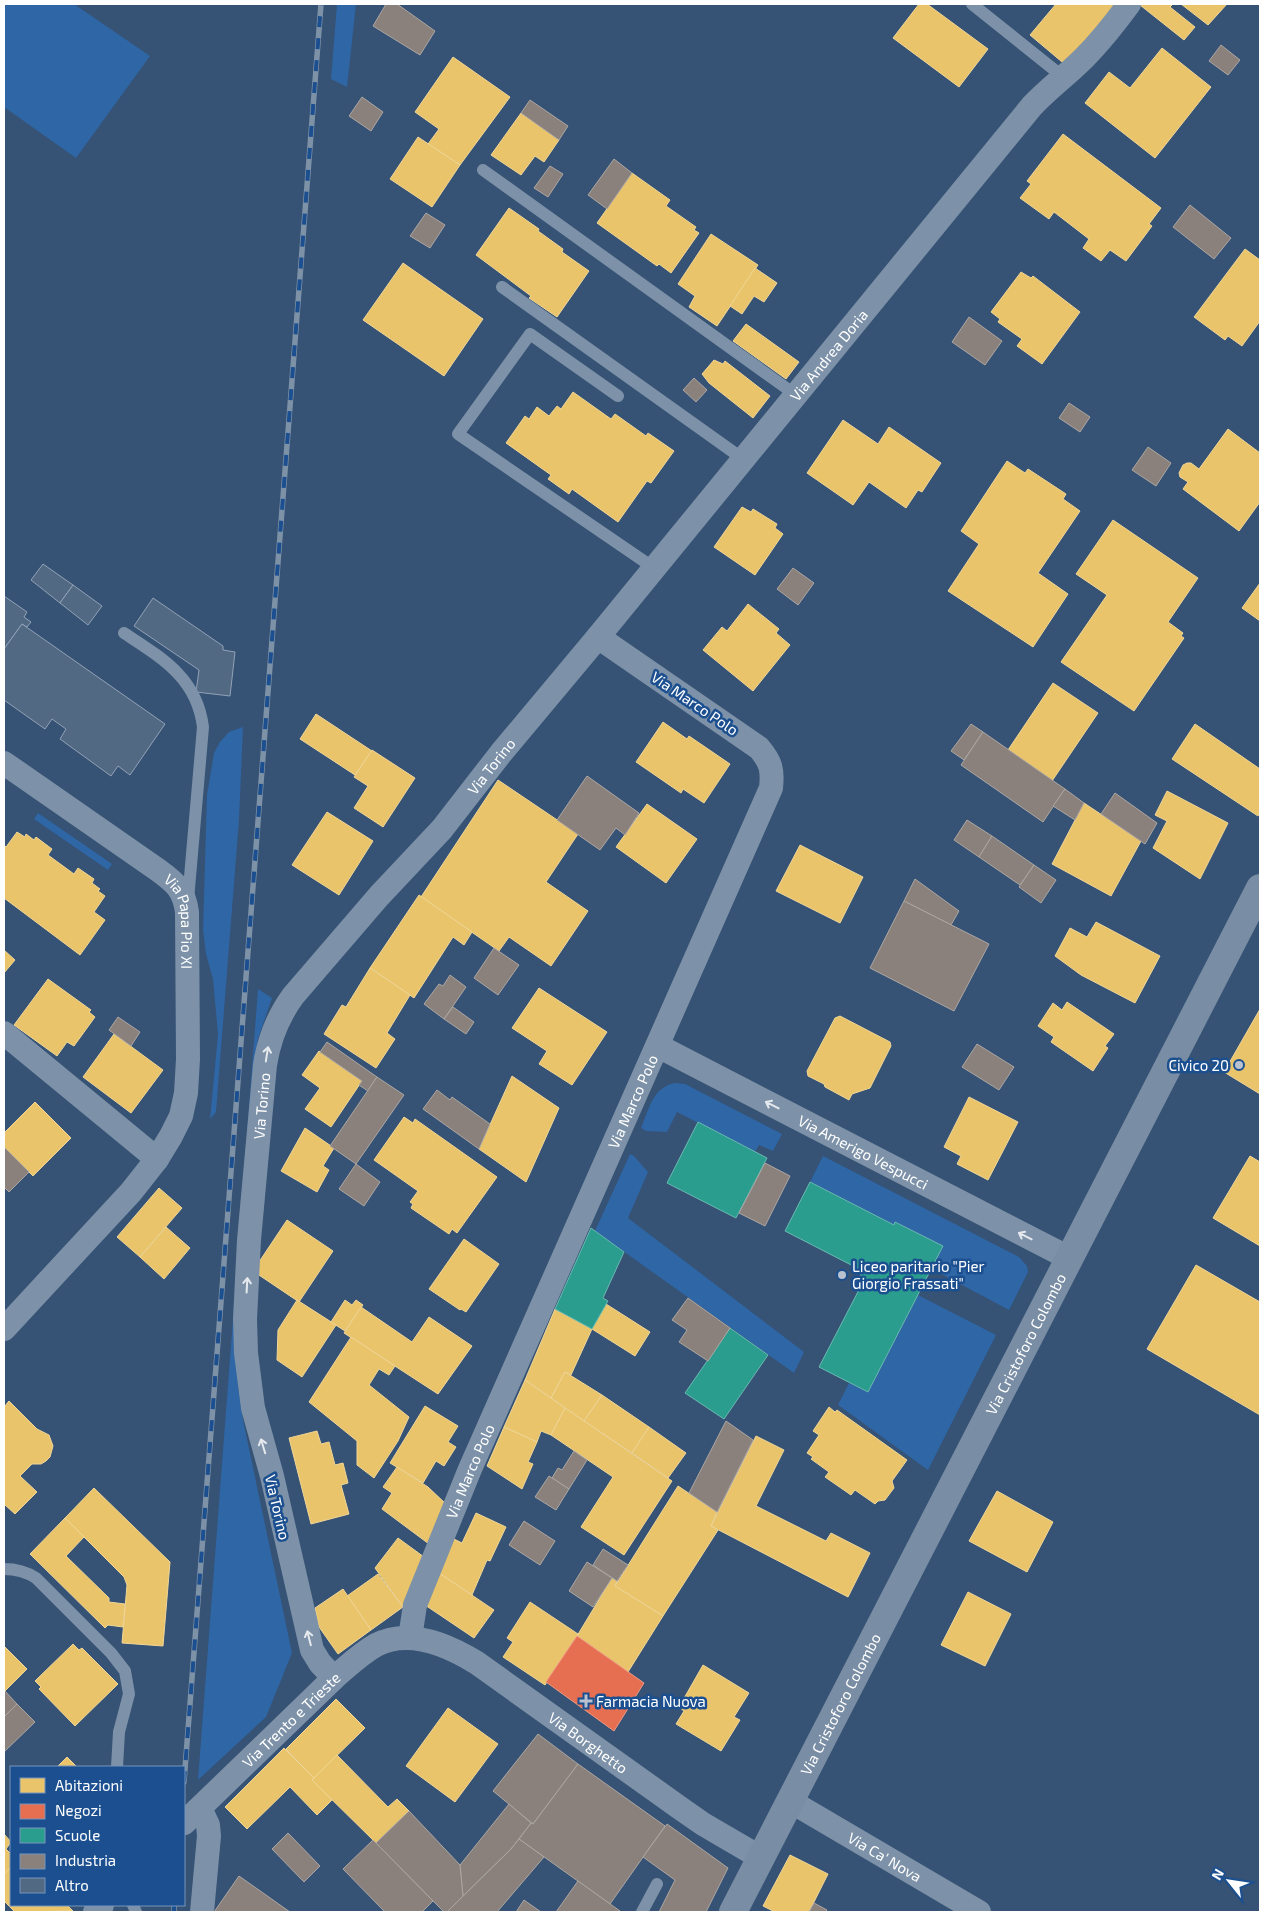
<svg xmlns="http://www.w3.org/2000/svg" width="1264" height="1916" font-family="'Exo 2',sans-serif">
  <rect width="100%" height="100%" fill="#365274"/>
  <g fill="#2f66a5">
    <path d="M4 4H74L150 56 76 158 4 107Z"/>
    <path d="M337 4H356L347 87 331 79Z"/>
    <path d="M243 727 239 820 216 1112 210 1119 218 1035 213 979 206 954 203 930 207 795 214 753 220 742 229 732Z"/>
    <path d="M38 813 112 864 108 870 34 819Z"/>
    <path d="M258 989 272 998 258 1039 254 1063 237 1357 238 1386 243 1420 292 1653 266 1717 198 1780Z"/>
    <path d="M676 1083 685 1084 782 1134 773 1151 759 1145 755 1152 677 1112 667 1132 646 1131 641 1128C649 1109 653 1086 676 1083Z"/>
    <path d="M630 1154 634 1156 648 1172 628 1218 804 1352 794 1373 595 1231Z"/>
    <path d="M823 1156 1019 1257 1027 1266 1028 1272 1009 1310 932 1269 943 1246 895 1222 894 1225 810 1182Z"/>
    <path d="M918 1295 996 1335 928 1470 838 1405 849 1383 868 1392Z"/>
  </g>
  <g fill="#e9c46a" stroke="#f0d697">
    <path d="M919 4H927L988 49 959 87 893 38Z"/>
    <path d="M1056 4H1122L1068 67 1030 35Z"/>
    <path d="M1141 4H1173L1170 7 1195 27 1184 40 1140 5Z"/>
    <path d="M1181 4H1227L1208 25Z"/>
    <path d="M1162 48 1211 87 1155 158 1085 103 1109 72 1130 88Z"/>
    <path d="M453 57 510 97 460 165 428 144 439 129 415 112Z"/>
    <path d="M521 113 559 140 544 162 535 156 521 175 491 155Z"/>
    <path d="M1063 134 1161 208 1149 224 1152 226 1126 261 1110 250 1101 261 1083 248 1089 239 1054 212 1049 219 1020 198 1031 184 1027 181Z"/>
    <path d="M418 137 460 165 432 207 390 179Z"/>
    <path d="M632 173 670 200 666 206 696 227 694 230 699 233 671 273 659 264 657 266 597 223Z"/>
    <path d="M509 208 539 229 538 231 563 249 562 252 589 271 557 317 529 298 531 296 476 255Z"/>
    <path d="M711 234 758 265 717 326 689 307 695 296 678 284Z"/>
    <path d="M1245 249 1260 260V321L1242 346 1228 336 1225 340 1194 317Z"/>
    <path d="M403 263 483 319 444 376 363 320Z"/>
    <path d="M755 268 777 283 764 302 754 296 742 314 730 306Z"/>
    <path d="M1021 272 1031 278 1033 276 1080 312 1042 364 1017 346 1022 339 998 322 1000 319 991 312Z"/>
    <path d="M746 324 799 362 786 379 733 341Z"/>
    <path d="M714 360 723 364 725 361 770 396 753 418 709 383 702 374Z"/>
    <path d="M573 392 611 419 615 414 646 436 648 433 674 451 651 483 647 481 618 522 572 489 569 494 548 479 551 475 506 443 525 416 529 419 537 407 549 416 557 406 561 409Z"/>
    <path d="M843 420 878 444 889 427 941 463 922 492 918 490 906 508 869 482 853 505 807 473Z"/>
    <path d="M1228 429 1260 453V502L1239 531 1183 489 1188 482 1180 477 1179 473 1183 465 1187 463H1191L1199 469Z"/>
    <path d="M1007 461 1025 473 1028 469 1066 494 1063 499 1080 511 1038 573 1068 594 1033 647 948 591 979 544 961 531Z"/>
    <path d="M742 507 751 512 753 509 777 524 775 528 783 534 755 575 714 547Z"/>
    <path d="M1113 520 1198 578 1168 622 1183 633 1181 636 1184 638 1134 711 1061 662 1107 595 1076 574Z"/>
    <path d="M1260 583V621L1242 608Z"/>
    <path d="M748 604 779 629 776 633 790 645 753 691 703 650 722 627 727 631Z"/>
    <path d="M1053 683 1098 713 1052 781 1008 750Z"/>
    <path d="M316 714 372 751 355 775 300 739Z"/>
    <path d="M663 722 687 739 689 736 730 764 704 803 683 789 681 793 636 762Z"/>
    <path d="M1195 724 1260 769V811L1258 816 1172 759Z"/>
    <path d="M372 750 415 778 383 827 354 808 368 786 354 777Z"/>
    <path d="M498 780 578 834 546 882 588 911 551 966 509 937 499 951 421 897Z"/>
    <path d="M1167 791 1228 823 1200 879 1153 848 1167 821 1155 815Z"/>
    <path d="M1084 803 1141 841 1111 896 1052 864Z"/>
    <path d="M647 804 697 839 666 883 616 847Z"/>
    <path d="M327 812 373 841 339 895 292 865Z"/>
    <path d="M17 832 25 837 26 834 34 840 36 837 52 849 48 855 74 874 78 868 94 879 92 883 100 889 98 891 105 896 94 912 105 920 80 955 4 898V845L6 847Z"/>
    <path d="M800 845 863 877 840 923 776 891Z"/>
    <path d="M419 895 472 932 464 945 453 937 414 998 370 968Z"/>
    <path d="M1096 922 1160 956 1135 1003 1081 975 1055 956 1070 928 1087 937Z"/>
    <path d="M4 950 15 960 4 973Z"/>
    <path d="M370 968 410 995 387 1033 395 1039 376 1068 324 1034 342 1005 346 1007Z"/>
    <path d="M48 979 91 1010 89 1012 95 1017 74 1046 67 1042 57 1056 14 1025Z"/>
    <path d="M539 988 607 1032 572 1085 539 1064 547 1051 512 1028Z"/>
    <path d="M1067 1002 1114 1034 1105 1046 1108 1048 1093 1071 1051 1042 1054 1037 1038 1026 1053 1003 1062 1010Z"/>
    <path d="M1260 1009V1094L1224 1072Z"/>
    <path d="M840 1016 890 1042 891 1046 870 1088 852 1094 849 1100 825 1087 824 1084 808 1076 807 1071 835 1018Z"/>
    <path d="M114 1034 163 1070 131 1113 83 1077Z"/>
    <path d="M319 1051 362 1081 331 1127 305 1109 320 1088 302 1075Z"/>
    <path d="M512 1076 559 1108 526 1182 479 1149Z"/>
    <path d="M969 1097 1018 1122 988 1180 957 1164 961 1156 944 1147Z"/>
    <path d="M35 1102 71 1138 33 1176 4 1147V1133Z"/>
    <path d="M404 1117 413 1123 415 1119 497 1177 457 1233 452 1229 449 1234 411 1208 413 1204 410 1202 418 1191 374 1160Z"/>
    <path d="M305 1128 334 1148 323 1166 329 1170 317 1192 281 1171Z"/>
    <path d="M1250 1156 1260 1162V1246L1213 1218Z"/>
    <path d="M159 1188 182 1208 140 1257 117 1237Z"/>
    <path d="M287 1220 333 1251 299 1302 253 1271Z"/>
    <path d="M166 1227 190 1248 164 1279 140 1257Z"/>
    <path d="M464 1239 499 1264 466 1312 461 1309 460 1310 429 1289Z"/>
    <path d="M1196 1265 1260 1302V1415L1147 1349Z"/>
    <path d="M297 1300 336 1325 302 1377 277 1360 278 1330Z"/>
    <path d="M345 1300 352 1305 356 1300 363 1305 345 1331 331 1322Z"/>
    <path d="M606 1304 650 1332 635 1356 592 1329Z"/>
    <path d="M361 1307 412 1342 429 1317 472 1346 438 1394 344 1333Z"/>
    <path d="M555 1309 592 1329 571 1375 565 1372 551 1398 525 1380Z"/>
    <path d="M351 1337 395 1366 389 1375 379 1369 369 1385 409 1417 398 1441 374 1478 357 1465V1441L309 1402Z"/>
    <path d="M565 1372 602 1395 584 1421 551 1398Z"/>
    <path d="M525 1380 565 1408 551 1435 541 1431 537 1442 504 1427Z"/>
    <path d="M602 1395 649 1427 632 1453 584 1421Z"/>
    <path d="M9 1401 37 1429 49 1435 53 1446 50 1457 46 1461 41 1464H32L20 1476 37 1492 15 1514 4 1504V1407Z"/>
    <path d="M425 1406 458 1426 448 1442 456 1447 444 1466 436 1461 423 1483 390 1463Z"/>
    <path d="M829 1407 835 1412 837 1410 907 1460 892 1481 894 1488 885 1500 878 1501 875 1504 855 1490 851 1495 825 1477 829 1472 811 1459 813 1457 807 1453 819 1435 813 1431Z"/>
    <path d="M565 1408 672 1481 624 1555 581 1527 613 1477 551 1435Z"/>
    <path d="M504 1427 537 1442 528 1462 533 1464 522 1489 487 1466Z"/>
    <path d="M649 1427 686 1453 668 1478 632 1453Z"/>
    <path d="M317 1431 321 1444 329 1442 335 1465 343 1463 348 1483 341 1485 349 1514 311 1524 289 1438Z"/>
    <path d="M756 1436 784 1450 756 1506 826 1541 831 1533 870 1553 848 1597 711 1526Z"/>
    <path d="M397 1467 428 1487 446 1504 429 1544 382 1509 392 1493 383 1487Z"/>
    <path d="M678 1486 717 1512 711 1526 718 1530 663 1616 615 1586Z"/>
    <path d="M94 1488 170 1562 163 1646 122 1643 127 1585 124 1577 65 1518Z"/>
    <path d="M997 1491 1053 1522 1027 1572 969 1541Z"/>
    <path d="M476 1513 506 1527 490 1561 487 1560 472 1595 439 1573 454 1539 462 1543Z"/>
    <path d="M65 1518 84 1537 66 1556 109 1598V1602L125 1604 123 1627 108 1625 105 1628 30 1554Z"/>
    <path d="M398 1538 424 1557 403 1607 375 1568Z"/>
    <path d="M439 1573 494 1610 474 1638 425 1605Z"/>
    <path d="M378 1574 403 1607 371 1630 347 1596Z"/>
    <path d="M612 1578 617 1581 615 1586 663 1616 628 1672 577 1636Z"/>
    <path d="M343 1589 371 1630 338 1654 319 1627 315 1608Z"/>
    <path d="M968 1592 1011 1614 985 1666 941 1645Z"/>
    <path d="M530 1602 578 1634 545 1685 503 1657 513 1642 507 1638Z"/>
    <path d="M73 1644 79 1650 82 1648 118 1684 75 1726 39 1689 41 1687 35 1681Z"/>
    <path d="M4 1646 27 1669 5 1691 4 1690Z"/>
    <path d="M703 1665 749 1693 734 1717 740 1720 721 1751 676 1724 684 1711 679 1707Z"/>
    <path d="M336 1699 365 1728 314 1778 286 1749Z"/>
    <path d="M448 1708 498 1744 455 1802 406 1766Z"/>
    <path d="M284 1748 314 1778 312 1780 332 1800 317 1815 290 1787 247 1829 225 1807Z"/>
    <path d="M337 1755 388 1807 397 1799 409 1811 376 1843 312 1780Z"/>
    <path d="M67 1757 77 1767H57Z"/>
    <path d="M4 1834 11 1842 6 1849 11 1854V1867L4 1874Z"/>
    <path d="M790 1855 828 1874 809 1912H775L763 1906Z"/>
    <path d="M11 1867V1905H67L73 1911 15 1912 4 1901V1874Z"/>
  </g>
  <path fill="#e76f51" stroke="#ee9a85" d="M577 1636 644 1683 614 1731 546 1682Z"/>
  <g fill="#2a9d8f" stroke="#6abab1">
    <path d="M698 1122 767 1158 736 1218 667 1183Z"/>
    <path d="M810 1182 894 1225 895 1222 943 1246 868 1392 819 1367 863 1282 859 1269 785 1231Z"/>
    <path d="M591 1228 624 1252 603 1298 608 1301 592 1329 555 1309Z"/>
    <path d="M730 1328 768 1355 724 1419 685 1393Z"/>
  </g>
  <g fill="#8a817c" stroke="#ada7a3">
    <path d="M386 4H397L435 31 420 55 373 26Z"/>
    <path d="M1221 45 1240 60 1228 75 1209 61Z"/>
    <path d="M362 97 383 112 371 131 349 116Z"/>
    <path d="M530 100 568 126 559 140 521 113Z"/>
    <path d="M614 159 632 173 607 209 588 195Z"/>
    <path d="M550 166 563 174 548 197 534 188Z"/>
    <path d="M1190 205 1231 238 1214 259 1173 227Z"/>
    <path d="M426 213 445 225 430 248 410 236Z"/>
    <path d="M969 317 1002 341 985 365 952 342Z"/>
    <path d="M694 378 707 390 696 402 683 390Z"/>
    <path d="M1069 403 1090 417 1080 432 1059 418Z"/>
    <path d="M1148 447 1171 463 1156 486 1132 470Z"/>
    <path d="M793 568 814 583 798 605 777 589Z"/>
    <path d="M971 724 983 732 964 760 951 751Z"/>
    <path d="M983 732 1065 789 1043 822 961 765Z"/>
    <path d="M587 776 639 813 625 835 616 828 600 850 557 820Z"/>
    <path d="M1065 789 1084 803 1075 820 1053 806Z"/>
    <path d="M1115 793 1157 823 1145 844 1101 814Z"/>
    <path d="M967 820 992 836 979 857 954 840Z"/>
    <path d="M992 836 1034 865 1020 885 979 857Z"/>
    <path d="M1034 865 1056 880 1041 903 1019 887Z"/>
    <path d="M915 879 959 911 951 925 904 901Z"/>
    <path d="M904 901 989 944 954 1011 870 968Z"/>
    <path d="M494 948 519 965 498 995 474 978Z"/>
    <path d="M450 975 466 987 444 1019 424 1004 439 984 443 986Z"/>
    <path d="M453 1007 474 1022 466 1034 444 1019Z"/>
    <path d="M118 1017 140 1032 131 1046 109 1030Z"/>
    <path d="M327 1042 377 1077 368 1091 359 1085 362 1081 320 1052Z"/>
    <path d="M977 1044 1014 1067 999 1090 962 1067Z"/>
    <path d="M377 1077 404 1095 356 1164 330 1146Z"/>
    <path d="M437 1090 450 1100 452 1097 490 1124 479 1149 423 1109Z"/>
    <path d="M4 1147 29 1172 9 1192 4 1187Z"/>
    <path d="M765 1163 790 1176 765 1226 739 1213Z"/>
    <path d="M356 1164 380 1182 364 1206 339 1189Z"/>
    <path d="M688 1298 730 1328 708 1361 679 1342 687 1330 672 1320Z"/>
    <path d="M726 1421 753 1440 717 1512 689 1493Z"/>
    <path d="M574 1451 587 1460 569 1489 552 1478 558 1468 562 1470Z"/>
    <path d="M549 1476 569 1489 556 1510 535 1497Z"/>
    <path d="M524 1521 555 1541 540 1565 509 1545Z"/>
    <path d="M603 1549 628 1565 617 1581 593 1565Z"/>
    <path d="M587 1562 612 1578 593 1607 569 1591Z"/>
    <path d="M4 1690 17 1704 4 1717Z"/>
    <path d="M17 1704 35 1722 4 1752V1717Z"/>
    <path d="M538 1734 578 1764 533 1824 493 1791Z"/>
    <path d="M578 1764 665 1826 610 1904 519 1839 531 1823 533 1824Z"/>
    <path d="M509 1804 531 1823 511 1849 463 1896 460 1865Z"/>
    <path d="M409 1811 460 1865 463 1896 447 1912H444L376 1843Z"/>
    <path d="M667 1824 728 1868 706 1912H659L675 1880 643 1857Z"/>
    <path d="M288 1833 320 1866 304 1882 272 1849Z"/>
    <path d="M519 1839 544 1857 497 1912H447L511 1849Z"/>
    <path d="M373 1840 433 1901 422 1912H385L343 1869Z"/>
    <path d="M239 1876 290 1912H214Z"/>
    <path d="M578 1881 620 1911 619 1912H556Z"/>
    <path d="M524 1900 541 1912H516Z"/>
    <path d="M814 1903 827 1910 825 1912H809Z"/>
  </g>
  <g fill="#526984" stroke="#92a2b6">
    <path d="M43 564 73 585 60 603 31 580Z"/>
    <path d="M73 585 102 606 88 625 60 603Z"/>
    <path d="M4 596 27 612 24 617 31 622 27 627 22 624 4 649Z"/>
    <path d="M153 598 223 646V650L235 652 230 696 196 692 199 670 134 626Z"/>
    <path d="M22 624 165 724 130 775 118 766 111 776 60 739 66 729 52 719 45 729 4 700V649Z"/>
  </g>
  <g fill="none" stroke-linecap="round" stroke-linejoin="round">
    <g stroke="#7d92a8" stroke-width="12">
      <path d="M972 4 1062 76"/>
      <path d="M483 170 796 395"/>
      <path d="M502 287 743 459"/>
      <path d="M618 396 530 334 458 434 654 568"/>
      <path d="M124 633C162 658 197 678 203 727L188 900"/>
      <path d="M4 1569C16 1569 25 1571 36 1578L111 1653 125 1671 129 1694 119 1732 117 1767"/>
      <path d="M133 1905 136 1912"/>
      <path d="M642 1912 657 1884"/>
    </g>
    <g stroke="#7d92a8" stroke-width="24">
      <path id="s1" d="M4 763 158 870C176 883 184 890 187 912L188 1059 186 1093 181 1116 171 1136 157 1159"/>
      <path d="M4 1033 157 1159 131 1192 4 1329"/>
      <path id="s2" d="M658 1046 1069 1258"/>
      <path id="s3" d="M410 1638 415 1605 470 1469 771 788C773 770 771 762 759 748L598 637"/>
      <path id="s4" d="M334 1678 320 1663 312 1650 272 1476 253 1408 246 1353 245 1319 249 1240 265 1065C269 1039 277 1018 293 996L379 896 442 829 501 753 598 637 1032 106C1048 89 1067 75 1084 58 1101 41 1115 23 1129 4"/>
      <path id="s5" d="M790 1801 979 1912"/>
      <path d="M200 1808 208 1825 209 1836 202 1912"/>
      <path id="s6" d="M184 1823 334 1678C347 1667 360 1654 376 1645 409 1628 448 1645 477 1663L680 1808 703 1824 761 1858"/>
      <path d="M95 1912 102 1905"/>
    </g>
    <path stroke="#798da4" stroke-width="28" id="s7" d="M733 1912 1260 888"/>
    <defs>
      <g id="rail">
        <path d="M184 1782 321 4"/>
        <path d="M174 1912V1905"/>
      </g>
    </defs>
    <use href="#rail" stroke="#7e92a7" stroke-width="5.5"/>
    <use href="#rail" stroke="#1b4f8f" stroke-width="4" stroke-dasharray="11" stroke-linecap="butt"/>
  </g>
  <defs><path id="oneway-shaft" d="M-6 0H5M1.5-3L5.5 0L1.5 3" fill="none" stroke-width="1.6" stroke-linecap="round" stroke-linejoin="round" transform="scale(1.25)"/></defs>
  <g stroke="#e5e9ee">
    <use href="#oneway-shaft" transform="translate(267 1054) rotate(-81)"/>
    <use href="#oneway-shaft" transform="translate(772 1105) rotate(-153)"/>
    <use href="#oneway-shaft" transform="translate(1025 1236) rotate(-153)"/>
    <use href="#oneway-shaft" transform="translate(247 1285) rotate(-87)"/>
    <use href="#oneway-shaft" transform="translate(263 1446) rotate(-107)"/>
    <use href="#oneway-shaft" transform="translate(309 1638) rotate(-104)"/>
  </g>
  <g fill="#b9c2ce" stroke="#1b4f8f" stroke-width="2">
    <circle cx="1239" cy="1065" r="5"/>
    <circle cx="842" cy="1275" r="5"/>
    <path d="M583.5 1693.5h5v5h5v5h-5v5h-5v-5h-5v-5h5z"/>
  </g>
  <g text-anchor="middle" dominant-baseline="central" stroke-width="5" stroke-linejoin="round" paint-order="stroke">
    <g font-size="15" fill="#fff" stroke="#1b4f8f">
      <text stroke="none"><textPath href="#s4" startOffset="1540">Via Andrea Doria</textPath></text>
      <text transform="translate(695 703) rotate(34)">Via Marco Polo</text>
      <text stroke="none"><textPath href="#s4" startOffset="1008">Via Torino</textPath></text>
      <text stroke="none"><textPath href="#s1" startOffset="248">Via Papa Pio XI</textPath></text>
      <text stroke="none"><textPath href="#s3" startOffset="582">Via Marco Polo</textPath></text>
      <text stroke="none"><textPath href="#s4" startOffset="588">Via Torino</textPath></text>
      <text stroke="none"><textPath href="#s2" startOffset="231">Via Amerigo Vespucci</textPath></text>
      <text stroke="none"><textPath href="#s7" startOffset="639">Via Cristoforo Colombo</textPath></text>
      <text stroke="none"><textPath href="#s3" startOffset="178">Via Marco Polo</textPath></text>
      <text transform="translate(278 1507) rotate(77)">Via Torino</text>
      <text stroke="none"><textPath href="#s7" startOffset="234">Via Cristoforo Colombo</textPath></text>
      <text stroke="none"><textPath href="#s6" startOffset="149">Via Trento e Trieste</textPath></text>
      <text stroke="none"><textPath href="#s6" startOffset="506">Via Borghetto</textPath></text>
      <text stroke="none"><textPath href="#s5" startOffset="110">Via Ca' Nova</textPath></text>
    </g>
    <g font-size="15" fill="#fff" stroke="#1b4f8f" text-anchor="start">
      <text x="1229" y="1065" text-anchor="end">Civico 20</text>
      <text x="852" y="1266">Liceo paritario "Pier<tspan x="852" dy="17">Giorgio Frassati"</tspan></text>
      <text x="596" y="1701">Farmacia Nuova</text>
    </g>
  </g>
  <rect width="1264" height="1916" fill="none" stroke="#ffffff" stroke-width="10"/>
  <rect x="10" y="1766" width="175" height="140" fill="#1b4f8f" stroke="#7695bc"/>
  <rect x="20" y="1778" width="25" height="15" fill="#e9c46a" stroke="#7695bc"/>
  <text x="55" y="1791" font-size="15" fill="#ffffff">Abitazioni</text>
  <rect x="20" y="1804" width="25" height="15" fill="#e76f51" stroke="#7695bc"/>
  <text x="55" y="1816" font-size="15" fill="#ffffff">Negozi</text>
  <rect x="20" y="1828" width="25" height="15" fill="#2a9d8f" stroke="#7695bc"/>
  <text x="55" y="1841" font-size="15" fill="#ffffff">Scuole</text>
  <rect x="20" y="1854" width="25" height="15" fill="#8a817c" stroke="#7695bc"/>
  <text x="55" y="1866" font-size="15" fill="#ffffff">Industria</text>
  <rect x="20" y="1878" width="25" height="15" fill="#526984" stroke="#7695bc"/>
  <text x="55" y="1891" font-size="15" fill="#ffffff">Altro</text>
  <g transform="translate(1229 1881) rotate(300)" stroke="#1b4f8f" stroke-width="4" paint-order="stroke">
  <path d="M0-4L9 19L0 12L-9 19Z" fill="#ffffff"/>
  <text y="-8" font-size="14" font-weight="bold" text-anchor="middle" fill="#ffffff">N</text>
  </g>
</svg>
